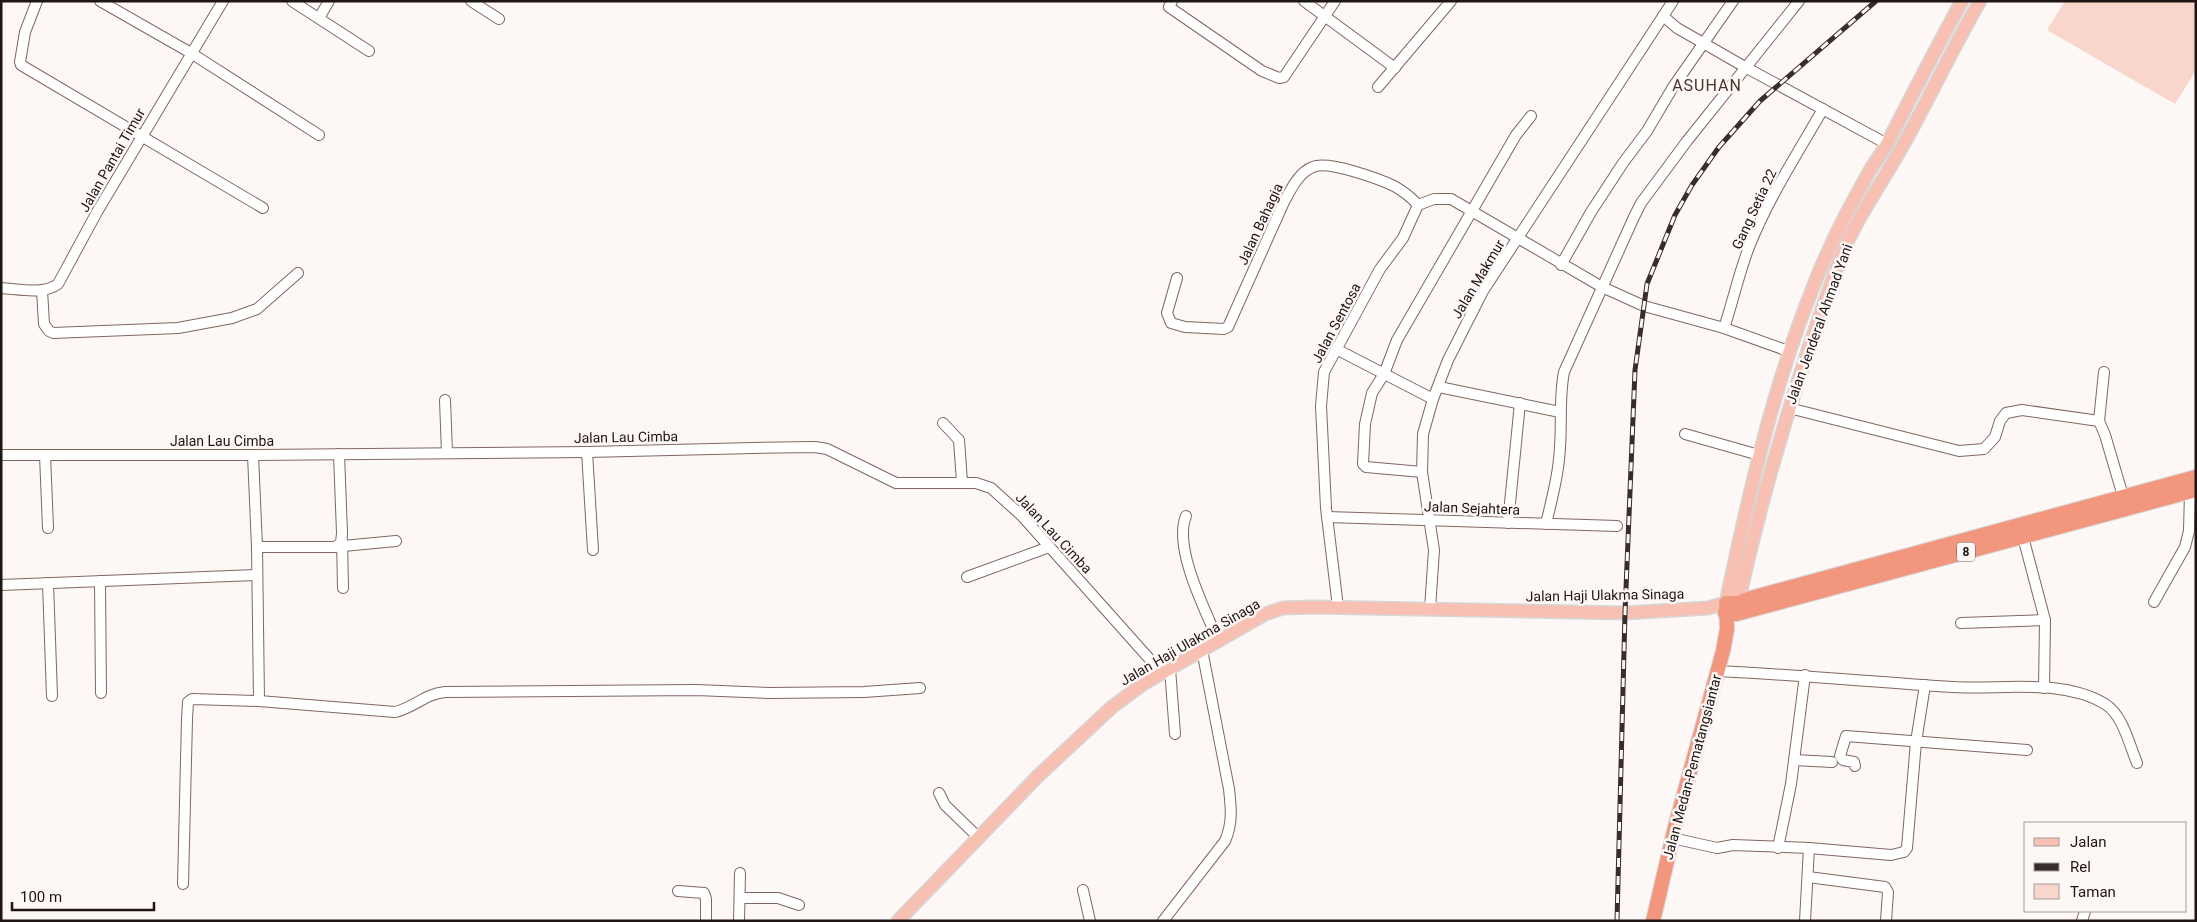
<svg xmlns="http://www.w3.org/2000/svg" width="2197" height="922" font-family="Roboto,sans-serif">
  <rect width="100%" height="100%" fill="#fdf7f6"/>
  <path fill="#f8d6cc" d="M2065 1H2196V70L2175 104 2047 30Z"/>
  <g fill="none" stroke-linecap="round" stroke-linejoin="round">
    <defs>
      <g id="minor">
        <path d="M37 1 25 32 20 62 21 65 263 208"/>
        <path d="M100 1 191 53 319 135"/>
        <path d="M292 1 369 51"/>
        <path d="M471 1 499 19"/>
        <path d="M1172 1 1169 7 1262 71 1279 78 1284 77 1335 1"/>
        <path d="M1304 1 1395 68"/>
        <path d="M1663 16 1677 28 1745 67 1887 144"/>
        <path d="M319 18 329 1"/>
        <path d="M1378 87 1451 1"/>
        <path d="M1561 265 1591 212 1623 163 1647 131 1673 87 1733 1"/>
        <path d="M1177 278 1167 313 1171 323 1185 327 1224 329 1228 327 1284 202C1291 189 1299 172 1313 167 1328 160 1379 179 1394 186 1403 191 1411 197 1418 205"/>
        <path d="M1 288C19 289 43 295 58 284L97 212 223 1"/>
        <path d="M42 290 44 324 49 331 53 333 178 328 232 318 257 309 298 273"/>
        <path d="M1724 328C1733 301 1739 273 1749 247 1768 199 1797 154 1823 109"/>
        <path d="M1336 349 1433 399"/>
        <path d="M1439 387 1560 412"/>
        <path d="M445 400 447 453"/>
        <path d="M1789 408 1959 451 1984 449 1995 437 2000 421 2006 413 2022 410 2099 421 2105 435 2123 496"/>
        <path d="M2099 421 2104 372"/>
        <path d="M943 423 959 440 962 482"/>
        <path d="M1685 434 1759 455"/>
        <path d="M587 452 593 550"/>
        <path d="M1 455H253L587 452 754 448 815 447 827 449 896 483H976L991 488 1022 516 1162 673"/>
        <path d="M45 455 48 528"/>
        <path d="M253 455 257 547 259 701"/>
        <path d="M1422 472 1366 467 1363 464 1365 424 1372 393 1384 374 1397 340 1516 135 1531 116"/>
        <path d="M1186 516C1173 547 1205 610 1218 640"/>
        <path d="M1327 517 1617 526"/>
        <path d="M1508 523 1520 403"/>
        <path d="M1546 524C1552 498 1559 473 1560 446 1562 421 1559 397 1564 372L1634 217 1641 203 1687 141 1799 1"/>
        <path d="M2023 537 2045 620 2044 688"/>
        <path d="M342 540 343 588"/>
        <path d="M343 546 396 541"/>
        <path d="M257 547H335L341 543 342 533 339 454"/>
        <path d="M967 577 1049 547"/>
        <path d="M100 581 101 693"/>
        <path d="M48 583 52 696"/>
        <path d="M1 585 257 575"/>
        <path d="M2154 602 2185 547 2189 531 2190 492"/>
        <path d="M1338 607 1326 508 1321 406 1324 372 1380 269 1403 238 1418 205 1434 199H1451L1602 287 1644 306 1724 328 1791 352"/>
        <path d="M1430 609 1434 550 1422 472 1423 434 1433 399 1448 360 1483 291 1673 1"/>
        <path d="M1961 623 2045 620"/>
        <path d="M1170 669 1175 734"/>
        <path d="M1718 671C1797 675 1875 682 1953 687 2001 690 2063 678 2105 704 2123 715 2129 744 2137 763"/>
        <path d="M1794 760 1832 762"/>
        <path d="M1855 766 1854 762 1843 760 1840 756 1846 736 2027 750"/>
        <path d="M939 793 945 805 979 838"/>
        <path d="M1672 838 1717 848 1733 845 1809 848 1891 855 1904 852 1907 848 1916 742 1925 685"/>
        <path d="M1778 848 1791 784 1805 675"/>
        <path d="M1808 877 1885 887 1888 892 1886 921"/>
        <path d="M183 884 187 719 188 702 192 699 259 701 395 712C414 708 424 694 445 692L696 690 770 693 864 692 920 688"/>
        <path d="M1083 890 1090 921"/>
        <path d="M678 891 704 893 706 899V921"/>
        <path d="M740 898H778L799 905"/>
        <path d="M739 921 740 873"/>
        <path d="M1163 921 1225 841C1233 823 1231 807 1229 789L1202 650"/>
        <path d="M1805 921 1809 848"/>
        <path d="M2082 921 2085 911"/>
      </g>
      <g id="major">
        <path d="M1738 603C1763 489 1797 377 1837 267 1853 221 1884 181 1907 138 1932 92 1954 46 1980 1"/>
        <path d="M898 921 1038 776 1112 707 1143 684 1265 614 1283 608 1312 607 1625 613 1708 608 1726 603C1748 498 1772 390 1812 290 1827 250 1847 211 1868 174 1874 163 1882 153 1888 142 1912 95 1936 48 1962 1"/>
      </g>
      <g id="highway">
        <path d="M1725 613 1736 614 2196 490"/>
        <path d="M1653 921 1675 827 1723 651 1727 629 1726 603H1738L1751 598 2196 477"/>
      </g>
    </defs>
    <use href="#minor" stroke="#806760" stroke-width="12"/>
    <use href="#major" stroke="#d7d5d5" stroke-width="15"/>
    <use href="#highway" stroke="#d7d5d5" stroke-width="16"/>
    <use href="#minor" stroke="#fff" stroke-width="10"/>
    <use href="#major" stroke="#f7c0b2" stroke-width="12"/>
    <use href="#highway" stroke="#f2967e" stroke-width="14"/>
    <defs>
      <path id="rail" d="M1617 921 1625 613 1635 370 1647 284 1675 215 1692 185 1719 147 1760 101 1876 1"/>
    </defs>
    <use href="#rail" stroke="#372d2b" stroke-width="5"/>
    <use href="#rail" stroke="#fdf7f6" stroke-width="3" stroke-dasharray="9" stroke-linecap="butt"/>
  </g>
  <g text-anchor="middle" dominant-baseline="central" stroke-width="5" stroke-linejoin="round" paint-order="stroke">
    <rect fill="#fdf7f6" stroke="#625957" stroke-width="1" x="1957" y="542.5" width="18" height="19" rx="4"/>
    <g font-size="12" font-weight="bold" fill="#1f1513">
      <text x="1966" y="552">8</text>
    </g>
    <g font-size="14" fill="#1f1513" stroke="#fdf7f6">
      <text transform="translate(112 160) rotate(-60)">Jalan Pantai Timur</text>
      <text transform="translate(1754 209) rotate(-65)">Gang Setia 22</text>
      <text transform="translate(1260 224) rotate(-65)">Jalan Bahagia</text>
      <text transform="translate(1478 279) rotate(-59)">Jalan Makmur</text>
      <text transform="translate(1336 323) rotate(-62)">Jalan Sentosa</text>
      <text transform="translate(1819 324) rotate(-70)">Jalan Jenderal Ahmad Yani</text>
      <text transform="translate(626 437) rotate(-1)">Jalan Lau Cimba</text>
      <text x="222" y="441">Jalan Lau Cimba</text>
      <text transform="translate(1472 508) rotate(2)">Jalan Sejahtera</text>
      <text transform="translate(1054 533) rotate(47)">Jalan Lau Cimba</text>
      <text transform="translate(1605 595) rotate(-1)">Jalan Haji Ulakma Sinaga</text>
      <text transform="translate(1190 642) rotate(-30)">Jalan Haji Ulakma Sinaga</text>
      <text transform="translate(1692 767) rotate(-75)">Jalan Medan-Pematangsiantar</text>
    </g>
    <g font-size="16" letter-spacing="1" fill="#4a342e" stroke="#fdf7f6">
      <text x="1707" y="85">ASUHAN</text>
    </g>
  </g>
  <rect width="2197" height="922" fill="none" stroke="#1f1513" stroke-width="5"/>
  <rect x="2024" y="822" width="162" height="90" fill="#fdf7f6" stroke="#a49d9b"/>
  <rect x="2034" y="838" width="25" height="8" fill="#f7c0b2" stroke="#a49d9b"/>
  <text x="2070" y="847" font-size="15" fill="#1f1513">Jalan</text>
  <rect x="2034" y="863" width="25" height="8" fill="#372d2b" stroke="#a49d9b"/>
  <text x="2070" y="872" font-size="15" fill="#1f1513">Rel</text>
  <rect x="2034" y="884" width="25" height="15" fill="#f8d6cc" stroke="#a49d9b"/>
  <text x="2070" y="897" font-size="15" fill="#1f1513">Taman</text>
  <path d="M12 902v8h142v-8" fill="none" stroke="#1f1513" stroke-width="2.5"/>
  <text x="20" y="902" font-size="15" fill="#1f1513" stroke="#fdf7f6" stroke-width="4" paint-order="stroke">100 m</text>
</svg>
